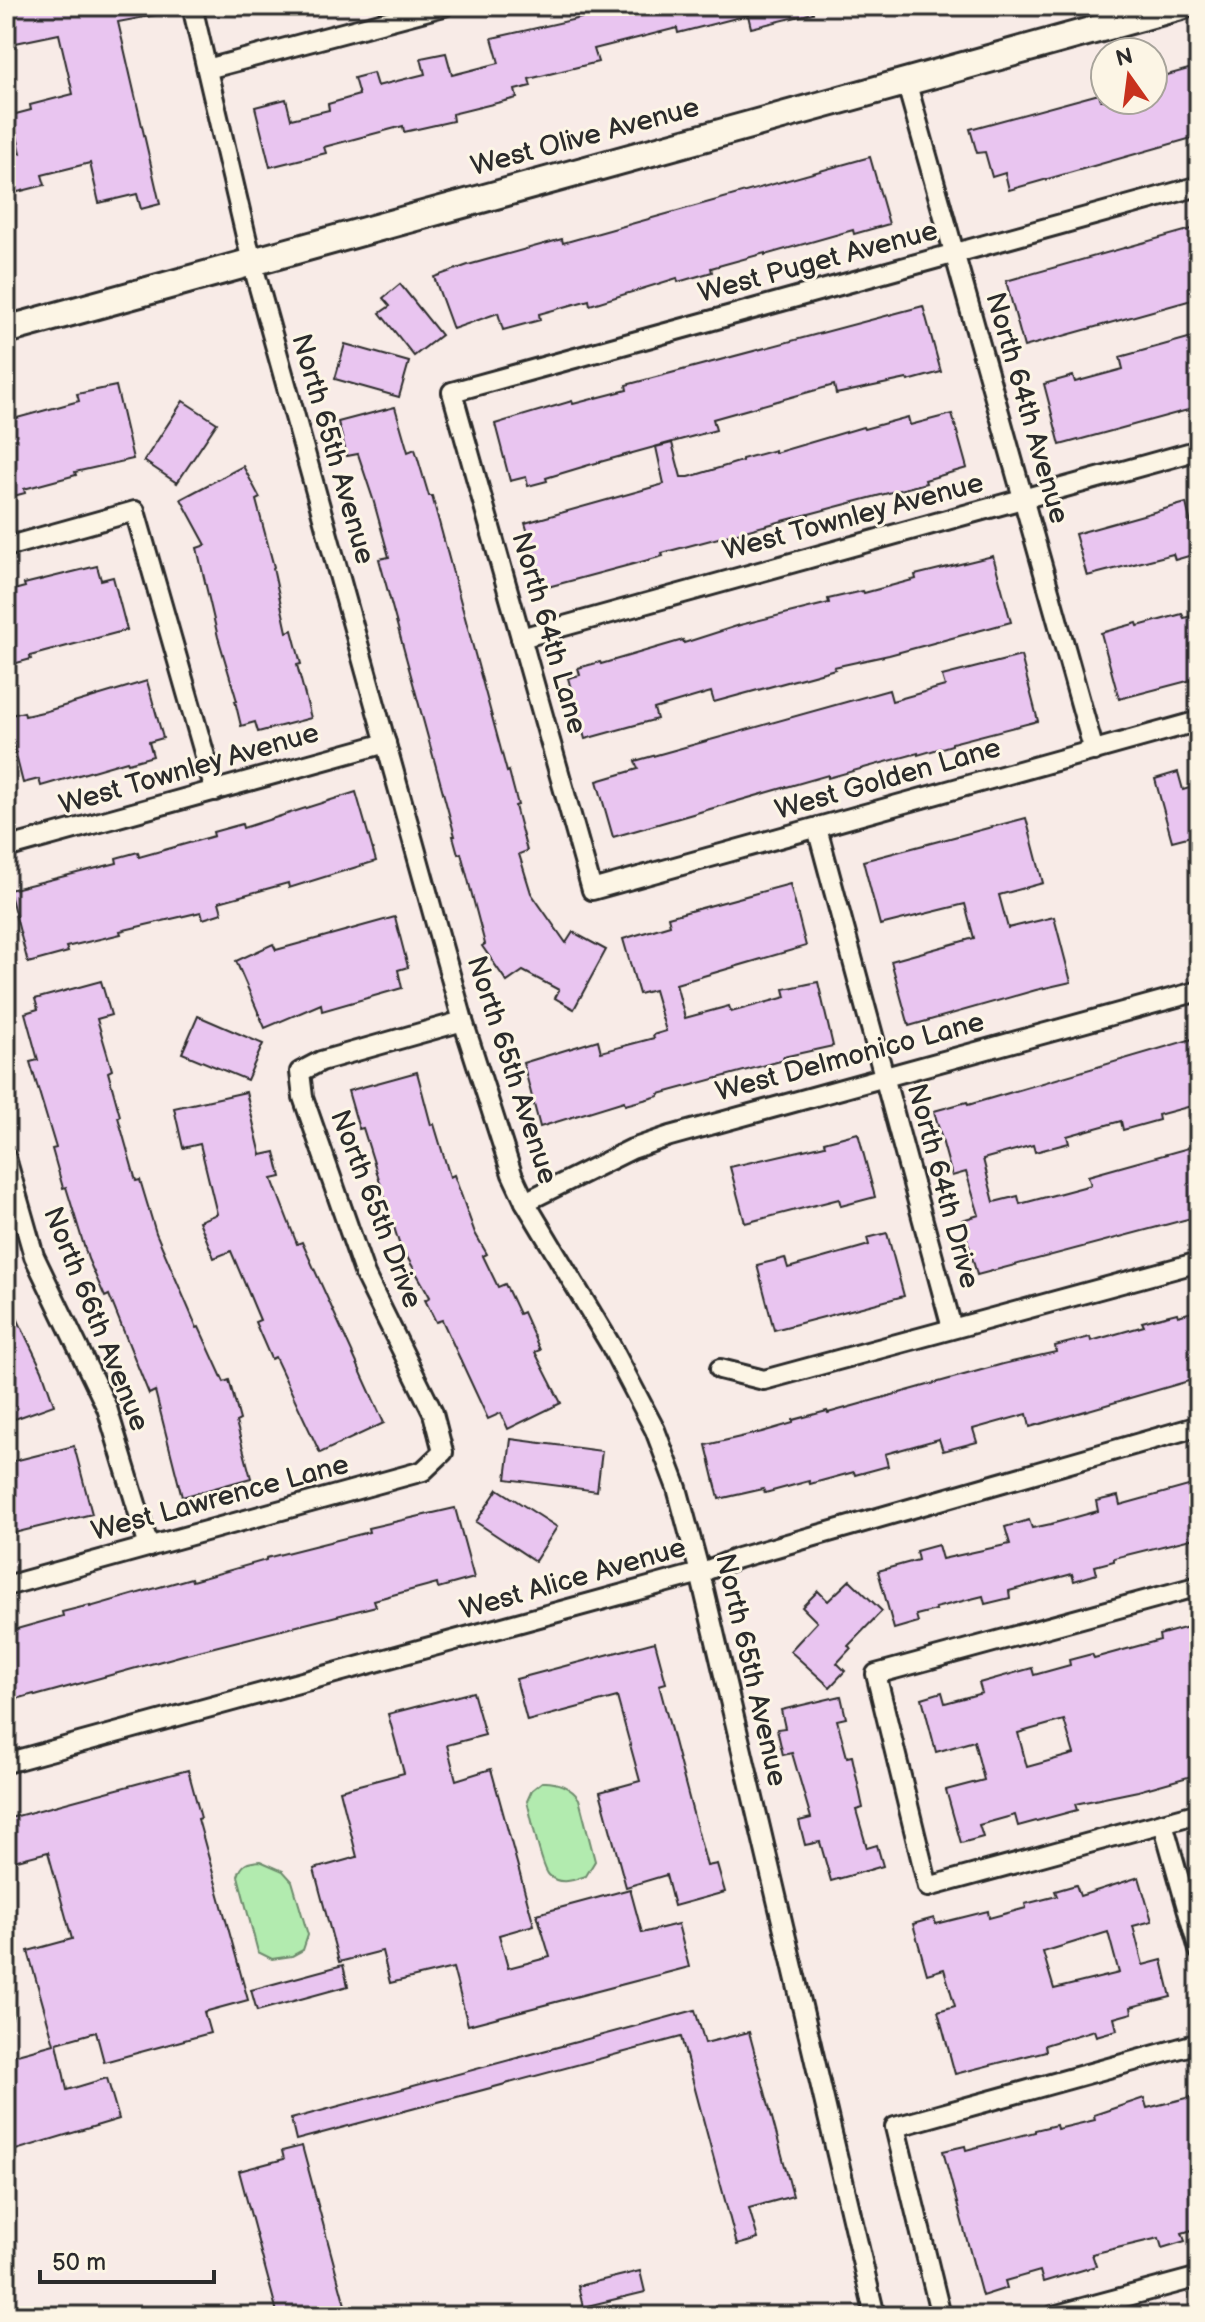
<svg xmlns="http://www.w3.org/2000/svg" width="1205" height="2322" font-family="'Balsamiq Sans',sans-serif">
  <rect width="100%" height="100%" fill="#f8ebe7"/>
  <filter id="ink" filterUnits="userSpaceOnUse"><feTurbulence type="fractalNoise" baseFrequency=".0125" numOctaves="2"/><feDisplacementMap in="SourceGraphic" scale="16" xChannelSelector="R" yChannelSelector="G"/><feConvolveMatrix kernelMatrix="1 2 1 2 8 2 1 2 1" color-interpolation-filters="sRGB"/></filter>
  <g filter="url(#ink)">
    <g fill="#b2ebaf" stroke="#6e8b6d" stroke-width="2">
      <path d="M542 1782C556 1781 571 1787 579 1799L595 1861 586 1876C574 1880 559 1886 549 1875 541 1867 531 1815 527 1801L532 1790Z"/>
      <path d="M260 1861 283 1871 292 1881 308 1935 303 1950 292 1956 272 1959 258 1952 238 1876C242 1863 248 1862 260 1861Z"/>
      <path d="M6 1971C11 1990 21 2012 6 2028Z"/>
    </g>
    <g fill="#e9c5f0" stroke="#2b2b2b" stroke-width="2" fill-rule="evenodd">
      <path d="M14 6H155L156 15 118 22 160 204 141 209 137 194 99 203 90 163 42 175 45 185 6 195V157L21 153 12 115 31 110 30 105 73 94 59 34 6 45V21L16 19Z"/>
      <path d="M602 6H812L813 13 751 28 748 15 678 33 677 28 594 49 598 62 529 79 531 86 515 90 517 98 452 114 453 121 404 132 403 126 324 147 326 153 270 167 255 107 286 99 291 119 329 110 328 104 359 95 354 78 373 73 377 86 425 74 421 58 446 53 452 75 499 63 492 38 603 13Z"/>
      <path d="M1199 66V136L1009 190 1005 173 992 177 985 152 977 153 970 129 1099 94 1101 100H1153V79Z"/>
      <path d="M870 157 889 224 854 234 853 230 765 255V253L711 268 712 272 678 282 677 278 590 305 589 300 539 314 540 320 503 330 498 313 453 329 434 277 468 265 562 239 563 243Z"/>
      <path d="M1199 227V298L1024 347 1006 281Z"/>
      <path d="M400 284 441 335 414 356 380 313 390 306 383 298Z"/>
      <path d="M923 306 941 372 908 381 907 379 836 394 834 385 713 419 716 430 589 465 546 478 547 481 528 486 526 477 510 481 495 424 572 401 573 404 627 390 626 385Z"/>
      <path d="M1199 335V407L1060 445 1044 384 1073 376 1075 382 1123 369 1120 357Z"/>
      <path d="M345 344 409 362 399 397 335 379Z"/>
      <path d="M116 386 133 459 75 472 76 475 24 489 25 493 6 498V421L79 401 77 394Z"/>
      <path d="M183 401 217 423 177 483 144 461Z"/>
      <path d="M395 407 408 452 415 449 429 496H432L507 772 509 771 518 805 515 806 527 851 519 854 531 893 566 943 573 932 606 950 574 1009 555 998 559 990 523 971 507 982 482 946 485 944 461 853 458 854 453 836H455L379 559 389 557 373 499 358 454 347 456 338 422Z"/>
      <path d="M952 414 967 468 925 480 926 483 662 553 663 556 544 588 525 523 664 484 656 447 672 443 681 477H689L742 461V459L775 450V453L863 427 864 429 908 417 910 425Z"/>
      <path d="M243 466 260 498 256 500 274 567 273 568 287 632 292 630 301 664 297 665 311 718 258 732 255 722 241 726 235 701H237L218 637 197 548 206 545 181 499Z"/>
      <path d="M1186 503 1191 524 1199 522V553L1175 560 1173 554 1087 576 1075 534Z"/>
      <path d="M993 556 1011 622 889 655 834 667 835 669 714 702 711 692 654 709 657 719 585 739 568 678 580 675 578 668 600 662 601 664 683 640 684 643 740 625 829 603 828 599 863 591 864 593 916 579 915 575Z"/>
      <path d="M97 566 101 580 113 577 127 630 30 656 31 659 6 666V592L25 587 24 584Z"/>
      <path d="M1182 614 1184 618 1199 614V678L1119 699 1101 633 1137 623 1138 626Z"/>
      <path d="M1021 656 1038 721 952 743V745L918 755V753L828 778V775L613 837 597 781 638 769 635 761 889 690 892 701 945 686 942 676Z"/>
      <path d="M147 681 163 738 149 742 153 756 128 763 127 761 41 786 39 779 23 783 6 716 24 712 25 716 47 711Z"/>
      <path d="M1178 772 1183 790 1196 786 1199 798V834L1172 841 1155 779Z"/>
      <path d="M356 792 376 861 289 888 288 883 219 902 222 913 203 919 201 912 120 931 121 934 66 947 68 952 28 963 9 890 117 863 116 858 138 852 139 857 214 836 213 832 242 824 243 828Z"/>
      <path d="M1026 818 1043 883 999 895 1008 928 1054 917 1071 982 1036 990 909 1026 891 961 974 938 965 904 880 925 863 861Z"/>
      <path d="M790 884 806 946 676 984 685 1018 729 1006 731 1012 786 997 784 989 818 982 833 1046 783 1057 784 1060 659 1094V1096L625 1105 624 1101 540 1127 523 1063 598 1040 601 1052 654 1038 653 1035 666 1031 654 990 639 994 623 939 670 925 668 917Z"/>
      <path d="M395 917 408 967 398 970 402 988 322 1011 321 1004 265 1028 236 961 273 944 276 950Z"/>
      <path d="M101 981 111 1015 97 1019 112 1070 108 1072 120 1116 118 1117 136 1181 140 1180 156 1233 197 1328 199 1327 224 1382 229 1380 240 1420 236 1422 251 1478 182 1497 155 1391 149 1394 109 1295 105 1297 88 1259 66 1187 63 1188 52 1149 56 1148 30 1062 38 1060 25 1013 38 1009 35 999Z"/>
      <path d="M198 1016 263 1044 247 1080 182 1053Z"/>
      <path d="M1199 1037V1104L1158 1115 1159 1120 1123 1130 1121 1121 1067 1136 1069 1143 1035 1152 1033 1145 983 1159 994 1202 1018 1196 1020 1204 1091 1185 1088 1176 1199 1145V1216L977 1275 962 1220 979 1215 966 1172 952 1176 934 1111 967 1102 968 1105Z"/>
      <path d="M417 1072 431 1125 434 1124 450 1177 454 1175 475 1233 487 1254 483 1256 498 1287 505 1284 519 1314 523 1312 540 1350 535 1352 561 1403 508 1429 501 1413 488 1419 442 1320 436 1322 425 1300 430 1297 399 1243 363 1128 359 1129 348 1091Z"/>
      <path d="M246 1092 261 1155 275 1152 281 1177 272 1179 297 1244 302 1242 384 1423 320 1453 275 1357 271 1359 255 1322 260 1320 231 1251 214 1258 199 1221 217 1214 200 1144 183 1148 174 1108Z"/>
      <path d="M858 1133 875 1197 841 1206 839 1199 745 1223 730 1167 825 1145 824 1142Z"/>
      <path d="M887 1233 904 1296 774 1330 757 1265 785 1258 788 1268 869 1245 867 1238Z"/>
      <path d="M6 1295 42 1370 54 1405 6 1422Z"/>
      <path d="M1199 1310V1378L1030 1427 1027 1414 973 1429 977 1442 943 1451 939 1439 885 1454 888 1466 855 1475 854 1472 810 1484 809 1481 765 1493 763 1489 719 1499 706 1445 762 1432 793 1423V1420L827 1411 828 1413 1003 1364 1056 1352 1055 1346 1090 1337 1091 1341 1144 1326 1142 1322 1177 1313 1178 1316Z"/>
      <path d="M511 1439 602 1451 597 1491 506 1479Z"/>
      <path d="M74 1446 92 1514 6 1535V1463Z"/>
      <path d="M1199 1483V1537L1114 1558V1561L1095 1566 1097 1574 1074 1581 1072 1574 1009 1591 1010 1598 985 1604 983 1596 935 1608 936 1610 916 1615 918 1622 894 1629 878 1571 918 1560 916 1551 938 1545 942 1559 1010 1544 1005 1527 1029 1520 1032 1528 1051 1524 1098 1511 1096 1501 1118 1496 1120 1505Z"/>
      <path d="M498 1489 557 1527 535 1561 476 1522Z"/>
      <path d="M455 1508 474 1578 438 1588 437 1583 374 1600 376 1606 183 1655 35 1696 34 1694 6 1702V1632L63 1616 62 1612 90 1605V1607L191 1578 192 1581 266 1560V1558L369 1532 368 1528Z"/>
      <path d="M850 1580 882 1611 848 1646 851 1648 837 1663 845 1671 830 1687 790 1651 817 1622 802 1607 818 1591 828 1601Z"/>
      <path d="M1199 1624V1774L1138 1791 1075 1804 1077 1810 1018 1826 1015 1815 979 1825 983 1837 961 1843 946 1790 984 1780 974 1741 936 1752 922 1698 942 1692 945 1703 982 1693 979 1683 1032 1668 1034 1675 1070 1665 1069 1660 1092 1654 1094 1658 1160 1640 1159 1635ZM1064 1720 1074 1754 1027 1767 1018 1733Z"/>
      <path d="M655 1642 666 1683 659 1685 707 1866 717 1864 725 1892 674 1906 666 1875 626 1887 600 1792 640 1781 617 1697 527 1721 516 1679Z"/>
      <path d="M473 1692 485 1735 447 1745 456 1780 491 1769 534 1925 499 1935 508 1968 550 1957 537 1914 630 1889 642 1933 678 1924 689 1967 468 2025 453 1968 390 1983 382 1951 339 1962 314 1869 357 1857 340 1790 404 1773 388 1714Z"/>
      <path d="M841 1696 846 1718 837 1720 847 1757 852 1756 863 1808 856 1810 867 1848 877 1845 883 1866 831 1881 820 1842 805 1845 799 1821 811 1818 792 1753 783 1755 777 1729 785 1728 781 1710Z"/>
      <path d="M188 1770 201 1818 198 1819 248 2000 204 2012 210 2033 104 2062 96 2032 57 2043 67 2090 107 2078 119 2119 6 2153V2057L54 2044 28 1951 72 1939 48 1852 6 1863V1819Z"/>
      <path d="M1139 1877 1152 1921 1133 1926 1143 1965 1162 1960 1171 1997 1131 2007 1132 2013 1114 2018 1117 2030 1096 2036 1094 2030 1045 2045 1046 2051 955 2074 938 2011 955 2006 944 1969 927 1974 913 1924 934 1918 936 1924 988 1911 989 1918 1026 1908 1025 1904 1057 1896 1055 1891 1076 1885 1080 1896ZM1108 1932 1119 1973 1054 1989 1043 1952Z"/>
      <path d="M343 1965 348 1986 257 2011 251 1990Z"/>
      <path d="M695 2010 705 2043 749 2032 793 2196 749 2208 758 2239 737 2245 681 2037 296 2140 291 2119Z"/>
      <path d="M1199 2095V2191L1192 2193 1199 2228 1182 2233 1185 2241 1162 2248 1159 2238 1092 2254 1096 2266 1043 2282 1040 2271 1005 2281 1007 2288 982 2296 943 2151 965 2146 966 2150 1035 2132V2130L1056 2125 1057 2129 1095 2120 1094 2115 1144 2098 1147 2108Z"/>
      <path d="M302 2146 348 2316H278L239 2171 284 2159 282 2151Z"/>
      <path d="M640 2271 645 2292 583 2307 578 2286Z"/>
    </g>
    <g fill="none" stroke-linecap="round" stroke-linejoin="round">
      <defs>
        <g id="minor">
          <path d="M192 6 252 262 463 1021 512 1174 525 1202 610 1344 655 1430 677 1488 700 1573 875 2316"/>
          <path d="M207 69 444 6"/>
          <path d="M906 81 1094 751"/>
          <path d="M1199 186 452 392 592 890 1199 721"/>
          <path d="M6 547 135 511 215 791"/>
          <path d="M521 638 1199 450"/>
          <path d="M817 828 952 1328"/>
          <path d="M6 848 386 743"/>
          <path d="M6 1158 34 1256 107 1408 149 1547"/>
          <path d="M525 1202 632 1149 670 1136 1199 991"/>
          <path d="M720 1369 764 1380 1199 1262"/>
          <path d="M6 1586 423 1471 443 1452 433 1413 365 1275 303 1097 300 1072 321 1061 463 1021"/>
          <path d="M1199 1586 876 1674 928 1887 1199 1813"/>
          <path d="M6 1763 700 1573 738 1558 1199 1426"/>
          <path d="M1163 1823 1199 1950"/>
          <path d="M941 2316 895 2127 1199 2043"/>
          <path d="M1053 2316 1199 2277"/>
        </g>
        <path id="secondary" d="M6 330 1181 6"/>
      </defs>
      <use href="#minor" stroke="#2b2b2b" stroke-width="24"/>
      <use href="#secondary" stroke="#2b2b2b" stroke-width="32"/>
      <use href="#minor" stroke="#fcf5e5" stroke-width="18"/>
      <use href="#secondary" stroke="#fcf5e5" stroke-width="26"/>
    </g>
  </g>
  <g text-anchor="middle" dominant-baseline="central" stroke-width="6" stroke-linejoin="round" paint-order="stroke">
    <g font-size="28" fill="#2b2b2b" stroke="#fcf5e5">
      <text transform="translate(585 137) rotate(-15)">West Olive Avenue</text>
      <text transform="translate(818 262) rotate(-15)">West Puget Avenue</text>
      <text transform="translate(1027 408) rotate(74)">North 64th Avenue</text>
      <text transform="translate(333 449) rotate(74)">North 65th Avenue</text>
      <text transform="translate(853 517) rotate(-15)">West Townley Avenue</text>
      <text transform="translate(549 633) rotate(74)">North 64th Lane</text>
      <text transform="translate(189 769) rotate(-16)">West Townley Avenue</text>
      <text transform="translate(888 779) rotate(-16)">West Golden Lane</text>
      <text transform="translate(850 1057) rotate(-15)">West Delmonico Lane</text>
      <text transform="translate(512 1070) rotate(72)">North 65th Avenue</text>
      <text transform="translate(943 1186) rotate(75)">North 64th Drive</text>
      <text transform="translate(376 1209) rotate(69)">North 65th Drive</text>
      <text transform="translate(96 1319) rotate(68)">North 66th Avenue</text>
      <text transform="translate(220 1498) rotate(-15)">West Lawrence Lane</text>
      <text transform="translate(573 1579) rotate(-16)">West Alice Avenue</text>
      <text transform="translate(751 1670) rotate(77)">North 65th Avenue</text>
    </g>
  </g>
  <rect width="1205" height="2322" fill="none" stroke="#fcf5e5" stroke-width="32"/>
  <rect x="16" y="16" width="1173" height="2290" fill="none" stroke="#2b2b2b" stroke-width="3" filter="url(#ink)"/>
  <g transform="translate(1129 76) rotate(346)"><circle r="38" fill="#fcf5e5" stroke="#a8a49b" stroke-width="2"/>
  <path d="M0-6L14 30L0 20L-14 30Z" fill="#c8321e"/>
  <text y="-12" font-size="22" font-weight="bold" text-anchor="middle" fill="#2b2b2b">N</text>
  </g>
  <path d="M40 2270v12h174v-12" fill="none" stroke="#2b2b2b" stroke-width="4"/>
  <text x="52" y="2270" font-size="24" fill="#2b2b2b" stroke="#fcf5e5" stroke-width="6" paint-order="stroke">50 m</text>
</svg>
